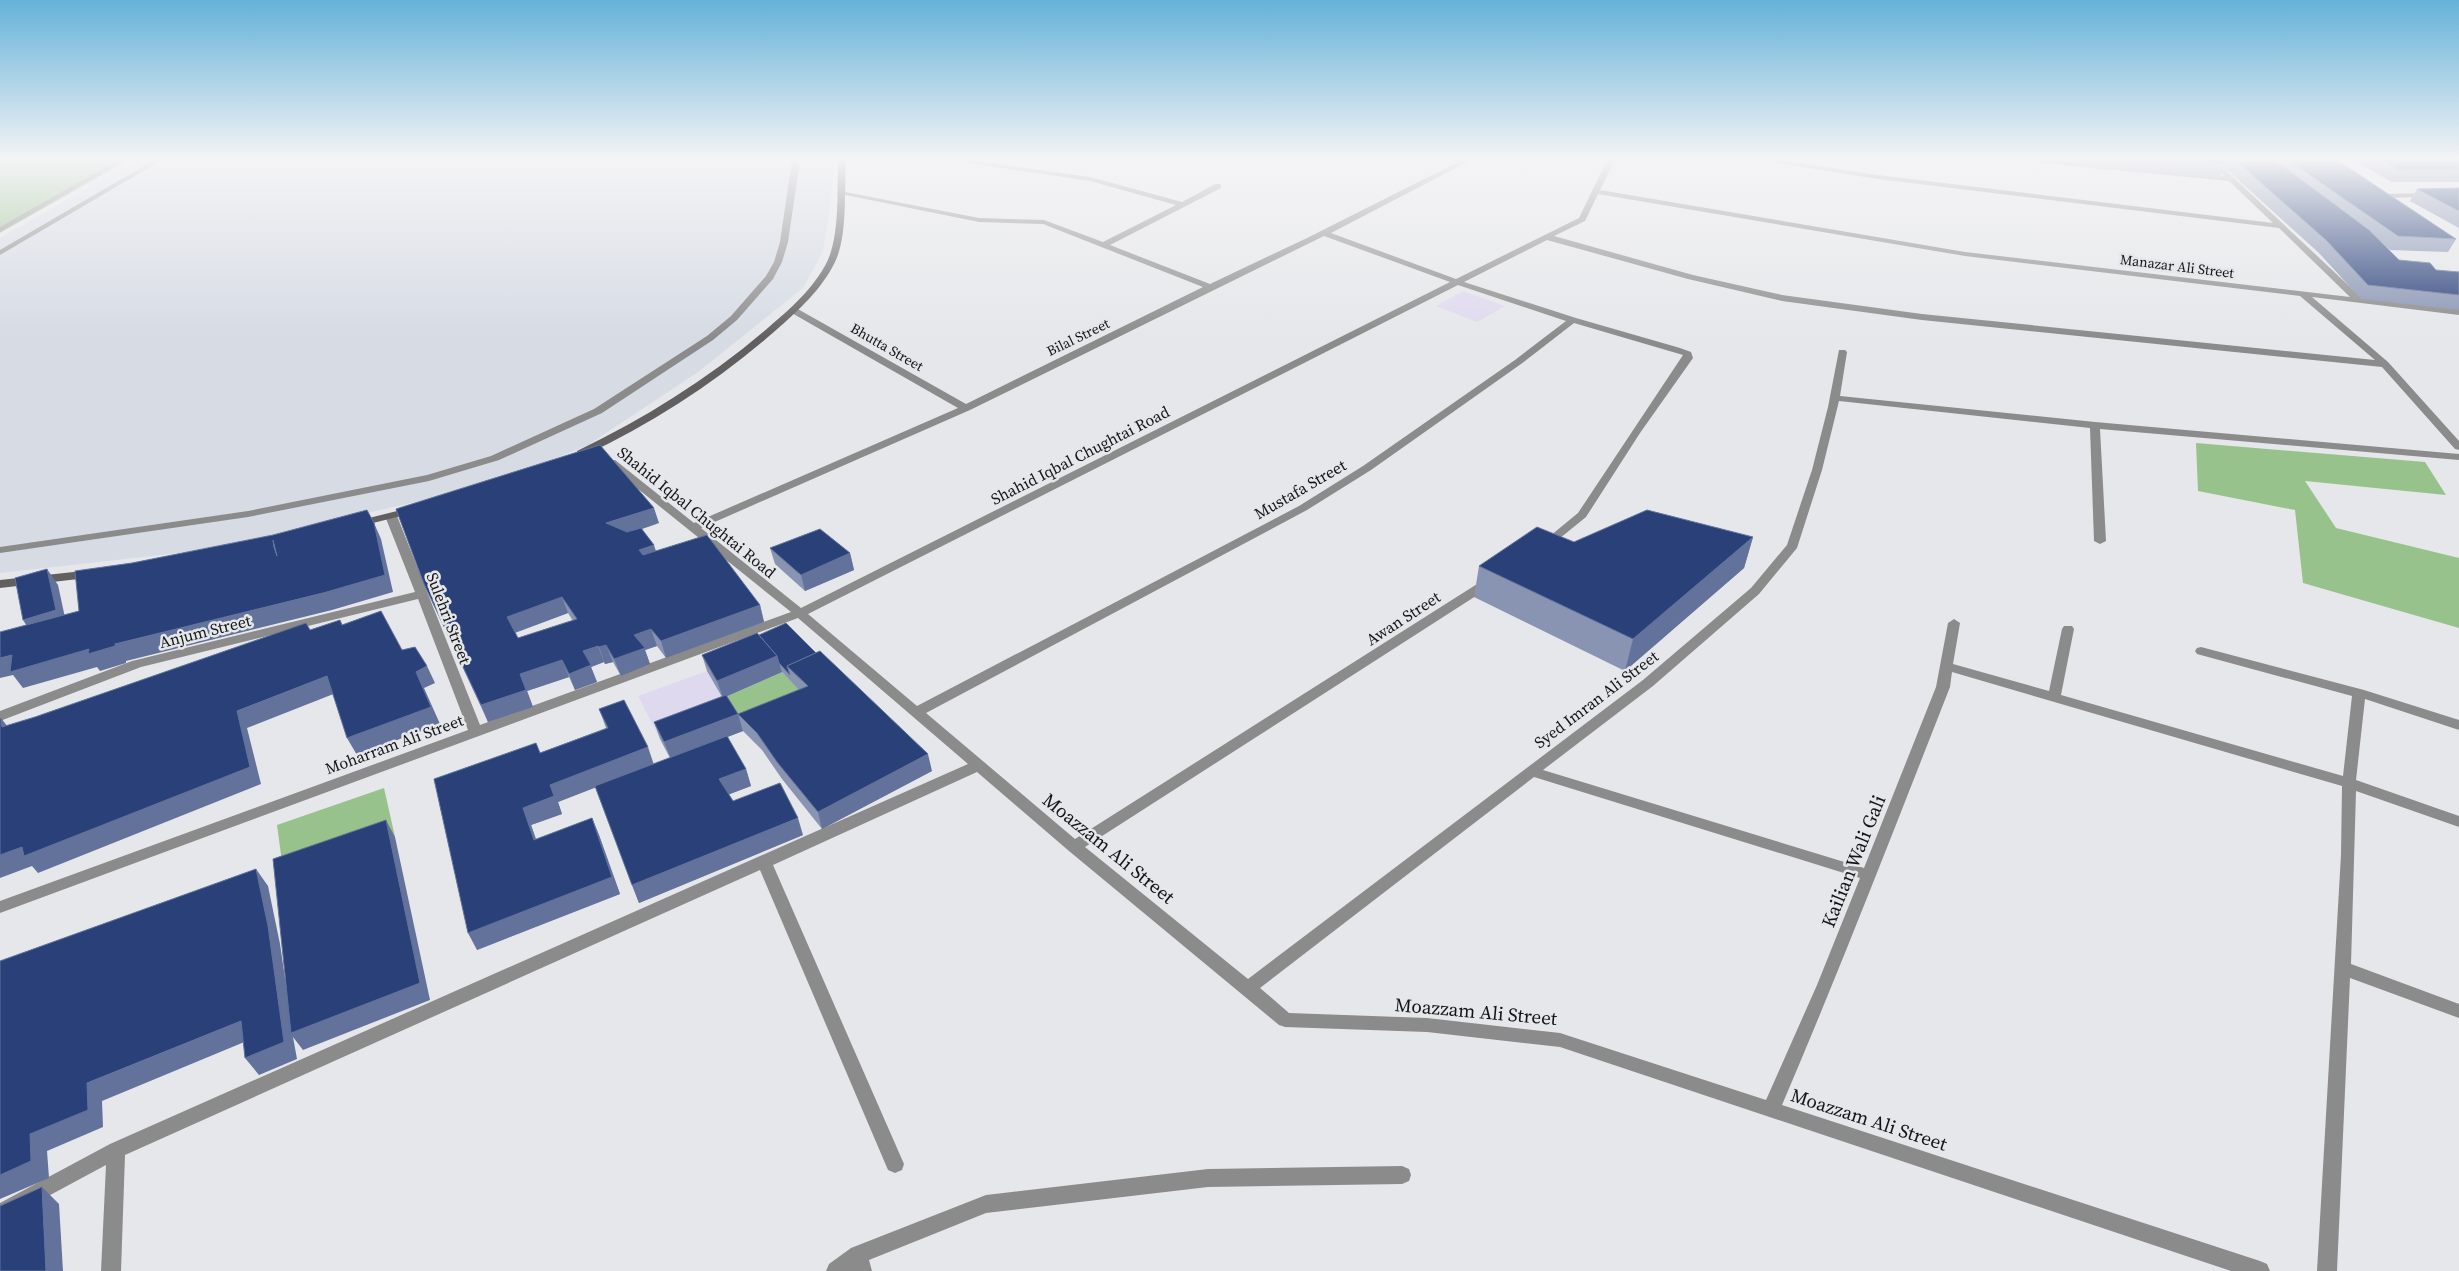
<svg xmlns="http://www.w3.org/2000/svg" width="2459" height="1271" font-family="'Source Serif 4',serif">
  <rect width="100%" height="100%" fill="#e6e7ea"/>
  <g fill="#dfd9ef">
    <path d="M1463 291 1505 306 1477 322 1436 306Z"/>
    <path d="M707 671 731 712 660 739 638 696Z"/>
  </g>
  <path fill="#d6dbe4" d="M136 160H834L831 199 823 251 803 288 698 372 588 445 530 469 433 498 205 550 0 573V238Z"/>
  <g fill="#98c28c">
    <path d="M0 160H129L0 233Z"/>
    <path d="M2196 443 2425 462 2446 495 2305 481 2336 528 2459 558V628L2303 583 2295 510 2198 491Z"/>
    <path d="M782 672 812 703 743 731 723 698Z"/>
    <path d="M384 788 395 837 284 877 277 825Z"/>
  </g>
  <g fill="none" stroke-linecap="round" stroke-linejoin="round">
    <g fill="#8c8b8b" fill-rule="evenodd">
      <path d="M118 160H126L0 232V227Z"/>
      <path d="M154 160H162L0 255V250Z"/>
      <path d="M792 160H800L788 242 782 262 773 279 737 320 713 340 602 413 499 460 429 481 248 517 0 553V547L248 511 427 475 491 456 594 409 707 336 731 316 766 276 774 262 780 242Z"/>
    </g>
    <g fill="#8c8b8b" fill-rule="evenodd">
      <path d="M948 160H968L1090 177 1182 202 1215 184H1221V188L1110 245 1210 284 1307 238 1462 160H1471L1331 233 1456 279 1579 218 1607 160H1615L1600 190 1965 252 2350 297 2279 228 1878 179 1760 160H1779L1878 175 2273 223 2229 181 2032 162 2029 160H2056L2224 176 2208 160H2215L2362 298 2459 309V315L2312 297 2388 362 2459 441V450L2455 449 2382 367 1922 320 1782 301 1688 279 1547 240 1464 282 1576 318 1680 348 1691 352 1693 358 1640 433 1586 517 1549 547 1545 548 1539 545 1578 513 1683 355 1574 323 1521 364 1371 470 1307 510 926 713 1075 839 1485 579H1493L1495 582 1493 585 1085 847 1248 979 1643 680 1751 588 1787 545 1812 470 1828 407 1839 350H1845L1847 352 1840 396 2095 422 2459 454V460L2100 429 2106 541 2100 544 2094 541 2090 428 1839 401 1822 470 1797 548 1759 594 1653 686 1543 770 1864 868 1936 687 1948 623 1954 619 1960 623 1953 664 2049 691 2062 629 2064 626H2072L2074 629 2061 695 2343 776 2352 696 2197 654 2195 651 2197 648 2201 647 2364 690 2459 720V730L2365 699 2356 780 2459 816V827L2356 791 2351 964 2459 1004V1018L2350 978 2337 1271H2317L2341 855 2342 786 1952 672 1950 687C1895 827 1841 967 1782 1105L2260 1261 2267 1264 2270 1271H2231L1560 1047 1427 1032 1285 1027 1279 1025 1069 851 977 772 773 865 904 1164 902 1170 895 1173 888 1170 760 870 125 1155 121 1271H101L106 1165 0 1222V1203L110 1144 968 764 798 618 0 913V901L468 730 418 599 141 667 0 721V711L132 661 415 592 385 516 391 513 397 516 480 725 791 612 607 464V460H615L694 523 958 408 790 312V308H796L966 404 1203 287 1043 224 979 222 836 193 840 191 979 218 1044 220 1103 242 1176 205 1090 181ZM1598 194 1965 256 2300 296 2375 360 1922 314 1782 295 1693 275 1554 236 1585 221ZM1324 236 1450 282 801 608 701 528 970 410ZM1458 285 1566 321 1515 360 1363 466 1299 506 917 706 808 614ZM1534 777 1860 878 1817 985 1766 1100 1560 1033 1427 1018 1289 1013 1260 988Z"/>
      <path d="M2459 192V196L2385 198 2381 196 2385 194Z"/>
      <path d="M1402 1166 1409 1169 1411 1175 1409 1181 1402 1184 1208 1187 986 1213 869 1260 872 1271H826L829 1264 851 1248 986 1195 1208 1169Z"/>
    </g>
    <g fill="#615f60" fill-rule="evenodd">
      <path d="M838 160H846C844 190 848 235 835 262 822 289 798 311 775 331 718 381 653 423 585 455H577V451C646 418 711 377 769 327 790 309 814 288 827 262 840 235 837 190 838 160Z"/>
      <path d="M413 507 419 510 417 512 357 527 351 524 353 522Z"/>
      <path d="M92 570 96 571 98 574 96 577 0 588V580Z"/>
    </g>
  </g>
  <g fill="#8894b2" fill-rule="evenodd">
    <path d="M2050 160H2337L2456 239 2448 252 2390 250 2384 245 2399 260 2436 270 2459 272V310L2361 299 2319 253 2224 167 2220 177Z"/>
    <path d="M2353 160H2459V182H2392Z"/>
    <path d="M2459 188V228L2410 201 2417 189Z"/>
    <path d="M659 523 642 529 656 551 760 605 764 622 666 658 657 646 645 650 650 664 621 676 613 662 605 664 604 662 591 667 597 682 575 690 569 677 527 691 533 707 488 722 424 584ZM568 613 573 621 518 638 515 633Z"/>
    <path d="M1753 537 1744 568 1625 671 1474 597 1479 566 1574 542Z"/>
    <path d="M770 548 850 553 854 570 805 591 775 564Z"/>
    <path d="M759 635 932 771 822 829 782 779 762 750 743 731 738 714 799 690 782 672 727 696 738 714 743 731 727 737 746 769 751 786 729 794 733 801 803 835 639 903 595 787 558 802 562 814 531 825 536 839 592 818 599 835 620 894 477 950 536 743 540 753 606 728 599 709 654 764 670 758 660 739 654 722 722 697 707 671 702 655Z"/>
  </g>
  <g fill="#62729b">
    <path d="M654 508 659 523 612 539 606 523Z"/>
    <path d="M374 523 381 539 393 592 332 610 126 661V663L100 671 97 667 23 688 13 675 0 678V658L12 655 89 649 115 644 323 593Z"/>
    <path d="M1753 537 1744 568 1625 671 1633 639Z"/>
    <path d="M654 545 659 562 645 566 639 550Z"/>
    <path d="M850 553 854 570 805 591 801 575Z"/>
    <path d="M47 569 58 585 67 627 34 637 23 620Z"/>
    <path d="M562 597 568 613 514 633 507 617Z"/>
    <path d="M760 605 764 622 666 658 661 641Z"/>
    <path d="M651 629 657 646 645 650 650 664 621 676 614 659 634 635Z"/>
    <path d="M606 645 613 662 605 664 599 647Z"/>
    <path d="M598 646 604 662 591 667 597 682 575 690 569 674 583 651Z"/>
    <path d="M777 656 782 672 723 698 717 681Z"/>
    <path d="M562 660 569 677 527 691 533 707 488 722 481 705 520 674Z"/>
    <path d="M427 666 435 683 424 688 440 724 357 755 347 738 416 672Z"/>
    <path d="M327 676 336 693 247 728 261 784 38 873 32 866 0 878V855L237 711Z"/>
    <path d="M738 714 743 731 671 759 664 742Z"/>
    <path d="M1 718 14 735 2 727Z"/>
    <path d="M648 747 654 765 558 802 562 814 531 825 542 857 534 840 523 808 550 785Z"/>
    <path d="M928 754 932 771 822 829 818 812Z"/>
    <path d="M746 769 751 786 725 796 719 779Z"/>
    <path d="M592 818 599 835 620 894 477 950 468 933Z"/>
    <path d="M798 818 803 835 639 903 632 885Z"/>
    <path d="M386 820 395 837 430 1000 303 1050 293 1037 297 1059 259 1075 245 1058 256 869 268 886 280 944 293 1033Z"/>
    <path d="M241 1021 254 1038 102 1101 103 1127 47 1151 49 1178 0 1199V1175L30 1134 87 1083Z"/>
    <path d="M42 1187 59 1204 63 1271H46Z"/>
  </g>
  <g fill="#294079" stroke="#62729b" fill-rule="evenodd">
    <path d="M2179 160H2222L2225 164Z"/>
    <path d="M2235 160H2275L2369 230 2399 260 2430 263 2436 270 2459 272V295L2368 285 2326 240Z"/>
    <path d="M2288 160H2337L2456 239 2398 236Z"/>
    <path d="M2381 160H2459V169L2399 170Z"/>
    <path d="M2459 188V211L2417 189Z"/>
    <path d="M600 445 654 508 606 523 627 532 641 528 654 545 639 550 643 555 707 535 760 605 661 641 651 629 634 635 645 648 614 659 606 645 599 647 598 646 583 651 591 665 569 674 562 660 520 674 526 690 481 705 424 584 396 509ZM562 597 577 619 518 638 507 617Z"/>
    <path d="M367 510 374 523 385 575 323 593 115 644V646L88 654 89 649 10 672 12 655 0 658V632L79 611 75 571 132 563 273 535ZM273 540 277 556 274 547Z"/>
    <path d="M1647 510 1753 537 1633 639 1479 566 1537 527 1574 542Z"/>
    <path d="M820 529 850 553 801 575 770 548Z"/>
    <path d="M47 569 56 610 23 620 15 578Z"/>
    <path d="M381 611 402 650 415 647 427 666 416 672 431 707 347 738 327 676 237 711 250 767 24 856 22 847 0 855V719L1 718 2 727 35 717 306 623 310 630 340 620 342 625Z"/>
    <path d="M786 623 816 653 787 666 790 675 779 663 777 656 759 635Z"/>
    <path d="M757 633 777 656 717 681 702 655Z"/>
    <path d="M820 651 928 754 818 812 777 762 757 733 738 714 808 686 787 666Z"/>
    <path d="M726 695 738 714 664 742 654 722Z"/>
    <path d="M624 700 648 747 550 785 554 796 523 808 534 840 592 818 612 877 468 933 434 779 536 743 540 753 608 728 599 709Z"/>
    <path d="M727 736 746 769 719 779 733 801 780 783 798 818 632 885 595 786Z"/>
    <path d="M386 820 420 983 291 1033 273 859Z"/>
    <path d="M256 869 268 926 284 1042 245 1058 241 1021 87 1083 88 1110 30 1134 31 1161 0 1175V961Z"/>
    <path d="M42 1187 46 1271H0V1206Z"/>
  </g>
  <linearGradient id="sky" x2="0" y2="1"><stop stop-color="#65b2d9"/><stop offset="0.47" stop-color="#f4f4f6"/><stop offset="1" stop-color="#f4f4f6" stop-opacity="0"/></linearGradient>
  <rect width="2459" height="338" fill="url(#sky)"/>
  <g text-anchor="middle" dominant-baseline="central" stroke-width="5" stroke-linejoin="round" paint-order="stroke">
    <g font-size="14" fill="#121314" stroke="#e6e7ea">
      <text transform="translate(2177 266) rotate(7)">Manazar Ali Street</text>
      <text transform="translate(1078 337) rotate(-26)">Bilal Street</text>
      <text transform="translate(887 347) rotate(30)">Bhutta Street</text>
    </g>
    <g font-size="16" fill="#121314" stroke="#e6e7ea">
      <text transform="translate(1080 455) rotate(-27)">Shahid Iqbal Chughtai Road</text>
      <text transform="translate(1300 489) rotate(-30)">Mustafa Street</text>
      <text transform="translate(697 512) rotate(39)">Shahid Iqbal Chughtai Road</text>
      <text transform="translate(449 618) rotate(69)">Sulehri Street</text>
      <text transform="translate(1403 618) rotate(-33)">Awan Street</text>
      <text transform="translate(205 631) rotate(-14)">Anjum Street</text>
      <text transform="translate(1596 699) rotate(-37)">Syed Imran Ali Street</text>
      <text transform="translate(394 744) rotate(-20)">Moharram Ali Street</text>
    </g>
    <g font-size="19" fill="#121314" stroke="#e6e7ea">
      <text transform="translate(1109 848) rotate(39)">Moazzam Ali Street</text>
      <text transform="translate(1853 861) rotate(-68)">Kailian Wali Gali</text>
      <text transform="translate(1476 1011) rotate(5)">Moazzam Ali Street</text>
      <text transform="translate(1869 1119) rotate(18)">Moazzam Ali Street</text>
    </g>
  </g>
</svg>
